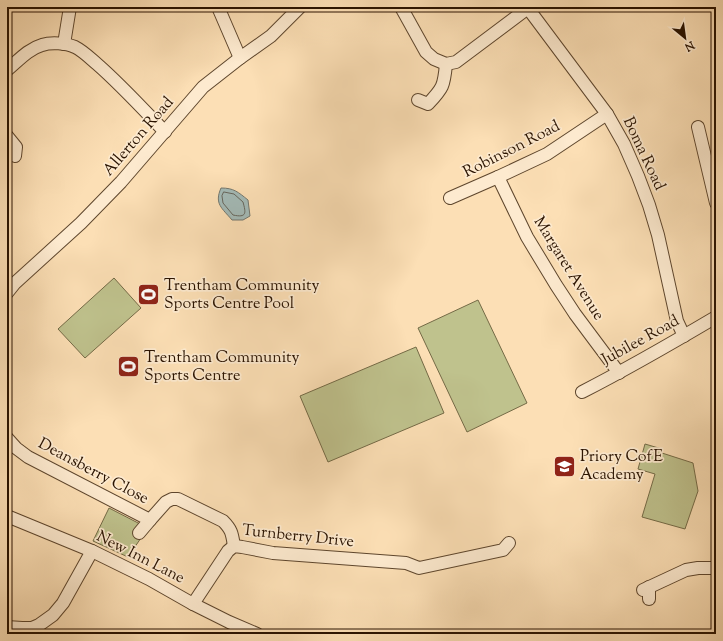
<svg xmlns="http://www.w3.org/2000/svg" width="723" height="641" font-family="'Sorts Mill Goudy',serif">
  <rect width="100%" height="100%" fill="#fcdfb5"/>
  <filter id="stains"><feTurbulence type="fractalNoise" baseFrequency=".005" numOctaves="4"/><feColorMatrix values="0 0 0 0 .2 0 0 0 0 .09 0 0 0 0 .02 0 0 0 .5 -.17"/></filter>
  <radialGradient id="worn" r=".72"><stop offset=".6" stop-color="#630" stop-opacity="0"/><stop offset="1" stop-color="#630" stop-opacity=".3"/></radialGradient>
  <g fill="#bfc28d" stroke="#746a46">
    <path d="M114 278 141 308 85 358 58 329Z"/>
    <path d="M478 300 527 403 467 432 418 328Z"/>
    <path d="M416 347 444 413 328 462 300 396Z"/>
    <path d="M645 444 662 449V453L693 463 698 491 685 529 642 517 655 474 638 469Z"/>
    <path d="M109 508 142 525 143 535 128 557 93 541Z"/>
  </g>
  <path fill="#a3bab7" stroke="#73776e" d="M221 188C234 188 238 192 248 200L250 216 243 220H232C222 208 214 204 221 188Z"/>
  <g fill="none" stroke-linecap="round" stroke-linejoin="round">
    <path stroke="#66665c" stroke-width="1" d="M224 192 234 194 243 202C246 213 247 218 233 215L223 203 222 196Z"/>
    <defs>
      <g id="minor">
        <path d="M218 7 240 58"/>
        <path d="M401 7 426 52 434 59 446 64 456 62 528 8"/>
        <path d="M527 7 607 114 624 144 638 176 649 205 658 235 677 321 684 336"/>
        <path d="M64 44 70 7"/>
        <path d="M7 70C18 61 28 49 42 45 51 42 66 43 75 47 83 51 90 58 97 64 121 85 143 109 165 132"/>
        <path d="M418 100 428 104C443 88 444 86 446 64"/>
        <path d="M698 127 716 203"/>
        <path d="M7 136 16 147 15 156"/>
        <path d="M498 177 527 237 556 285 575 314 619 373"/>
        <path d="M450 198 498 177 547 154 607 114"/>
        <path d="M7 293 15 283 81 223 121 182 203 87 240 58 271 36 300 7"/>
        <path d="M582 392C627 369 672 343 716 317"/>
        <path d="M7 438 16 448 28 457 150 520 166 502 172 499H178L223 521C232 530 232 534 234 546"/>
        <path d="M7 516 92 551 149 579 193 604 229 622 257 634"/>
        <path d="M139 533 150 520"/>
        <path d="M649 587V599"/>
        <path d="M643 590 686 570 698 568H716"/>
        <path d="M193 604 228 551 234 546 242 547 273 553 406 563 419 568 503 550 509 543"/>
        <path d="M7 627 22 628H32L39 625 53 615 63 603 92 551"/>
      </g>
    </defs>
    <use href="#minor" stroke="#5e462d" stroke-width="14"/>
    <use href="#minor" stroke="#fdeacf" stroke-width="12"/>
  </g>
  <defs>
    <symbol id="stadium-square" viewBox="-11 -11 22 22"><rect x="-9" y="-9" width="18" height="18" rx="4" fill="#8f2418" stroke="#fdeacf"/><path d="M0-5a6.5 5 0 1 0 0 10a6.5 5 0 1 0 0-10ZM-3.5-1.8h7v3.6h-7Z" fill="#fff"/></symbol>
    <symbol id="school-square" viewBox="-11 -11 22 22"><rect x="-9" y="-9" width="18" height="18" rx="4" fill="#8f2418" stroke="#fdeacf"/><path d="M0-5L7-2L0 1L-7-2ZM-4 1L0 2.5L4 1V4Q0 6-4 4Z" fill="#fff"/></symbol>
  </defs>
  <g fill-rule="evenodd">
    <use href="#stadium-square" x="136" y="282" width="25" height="25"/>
    <use href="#stadium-square" x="116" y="354" width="25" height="25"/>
    <use href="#school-square" x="552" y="454" width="25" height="25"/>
  </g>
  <g text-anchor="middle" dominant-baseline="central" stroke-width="3.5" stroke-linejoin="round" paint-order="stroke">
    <g font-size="16" fill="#2a1300" stroke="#fdeacf">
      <text transform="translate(139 137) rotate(-49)">Allerton Road</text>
      <text transform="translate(512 150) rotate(-27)">Robinson Road</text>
      <text transform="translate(643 154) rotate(65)">Boma Road</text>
      <text transform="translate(568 269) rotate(58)">Margaret Avenue</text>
      <text transform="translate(641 341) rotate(-29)">Jubilee Road</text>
      <text transform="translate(93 472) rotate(28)">Deansberry Close</text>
      <text transform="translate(298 537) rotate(6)">Turnberry Drive</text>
      <text transform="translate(140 558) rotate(27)">New Inn Lane</text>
    </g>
    <g font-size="16" fill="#2a1300" stroke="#fdeacf" text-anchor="start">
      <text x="164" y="286">Trentham Community<tspan x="164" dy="18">Sports Centre Pool</tspan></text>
      <text x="144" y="358">Trentham Community<tspan x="144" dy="18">Sports Centre</tspan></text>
      <text x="580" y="457">Priory CofE<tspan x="580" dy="18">Academy</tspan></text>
    </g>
  </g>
  <rect width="723" height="641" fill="none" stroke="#fcdfb5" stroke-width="24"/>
  <rect x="8" y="8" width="707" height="625" fill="none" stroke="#2a1300" stroke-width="2"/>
  <rect x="12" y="12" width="699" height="617" fill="none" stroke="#2a1300"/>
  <g transform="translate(685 38) rotate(151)" stroke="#fdeacf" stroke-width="3" paint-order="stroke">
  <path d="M0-3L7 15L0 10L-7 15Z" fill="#2a1300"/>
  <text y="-6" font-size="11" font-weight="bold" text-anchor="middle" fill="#2a1300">N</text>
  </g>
  <rect width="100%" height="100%" filter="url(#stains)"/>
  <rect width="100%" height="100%" fill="url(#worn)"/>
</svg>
